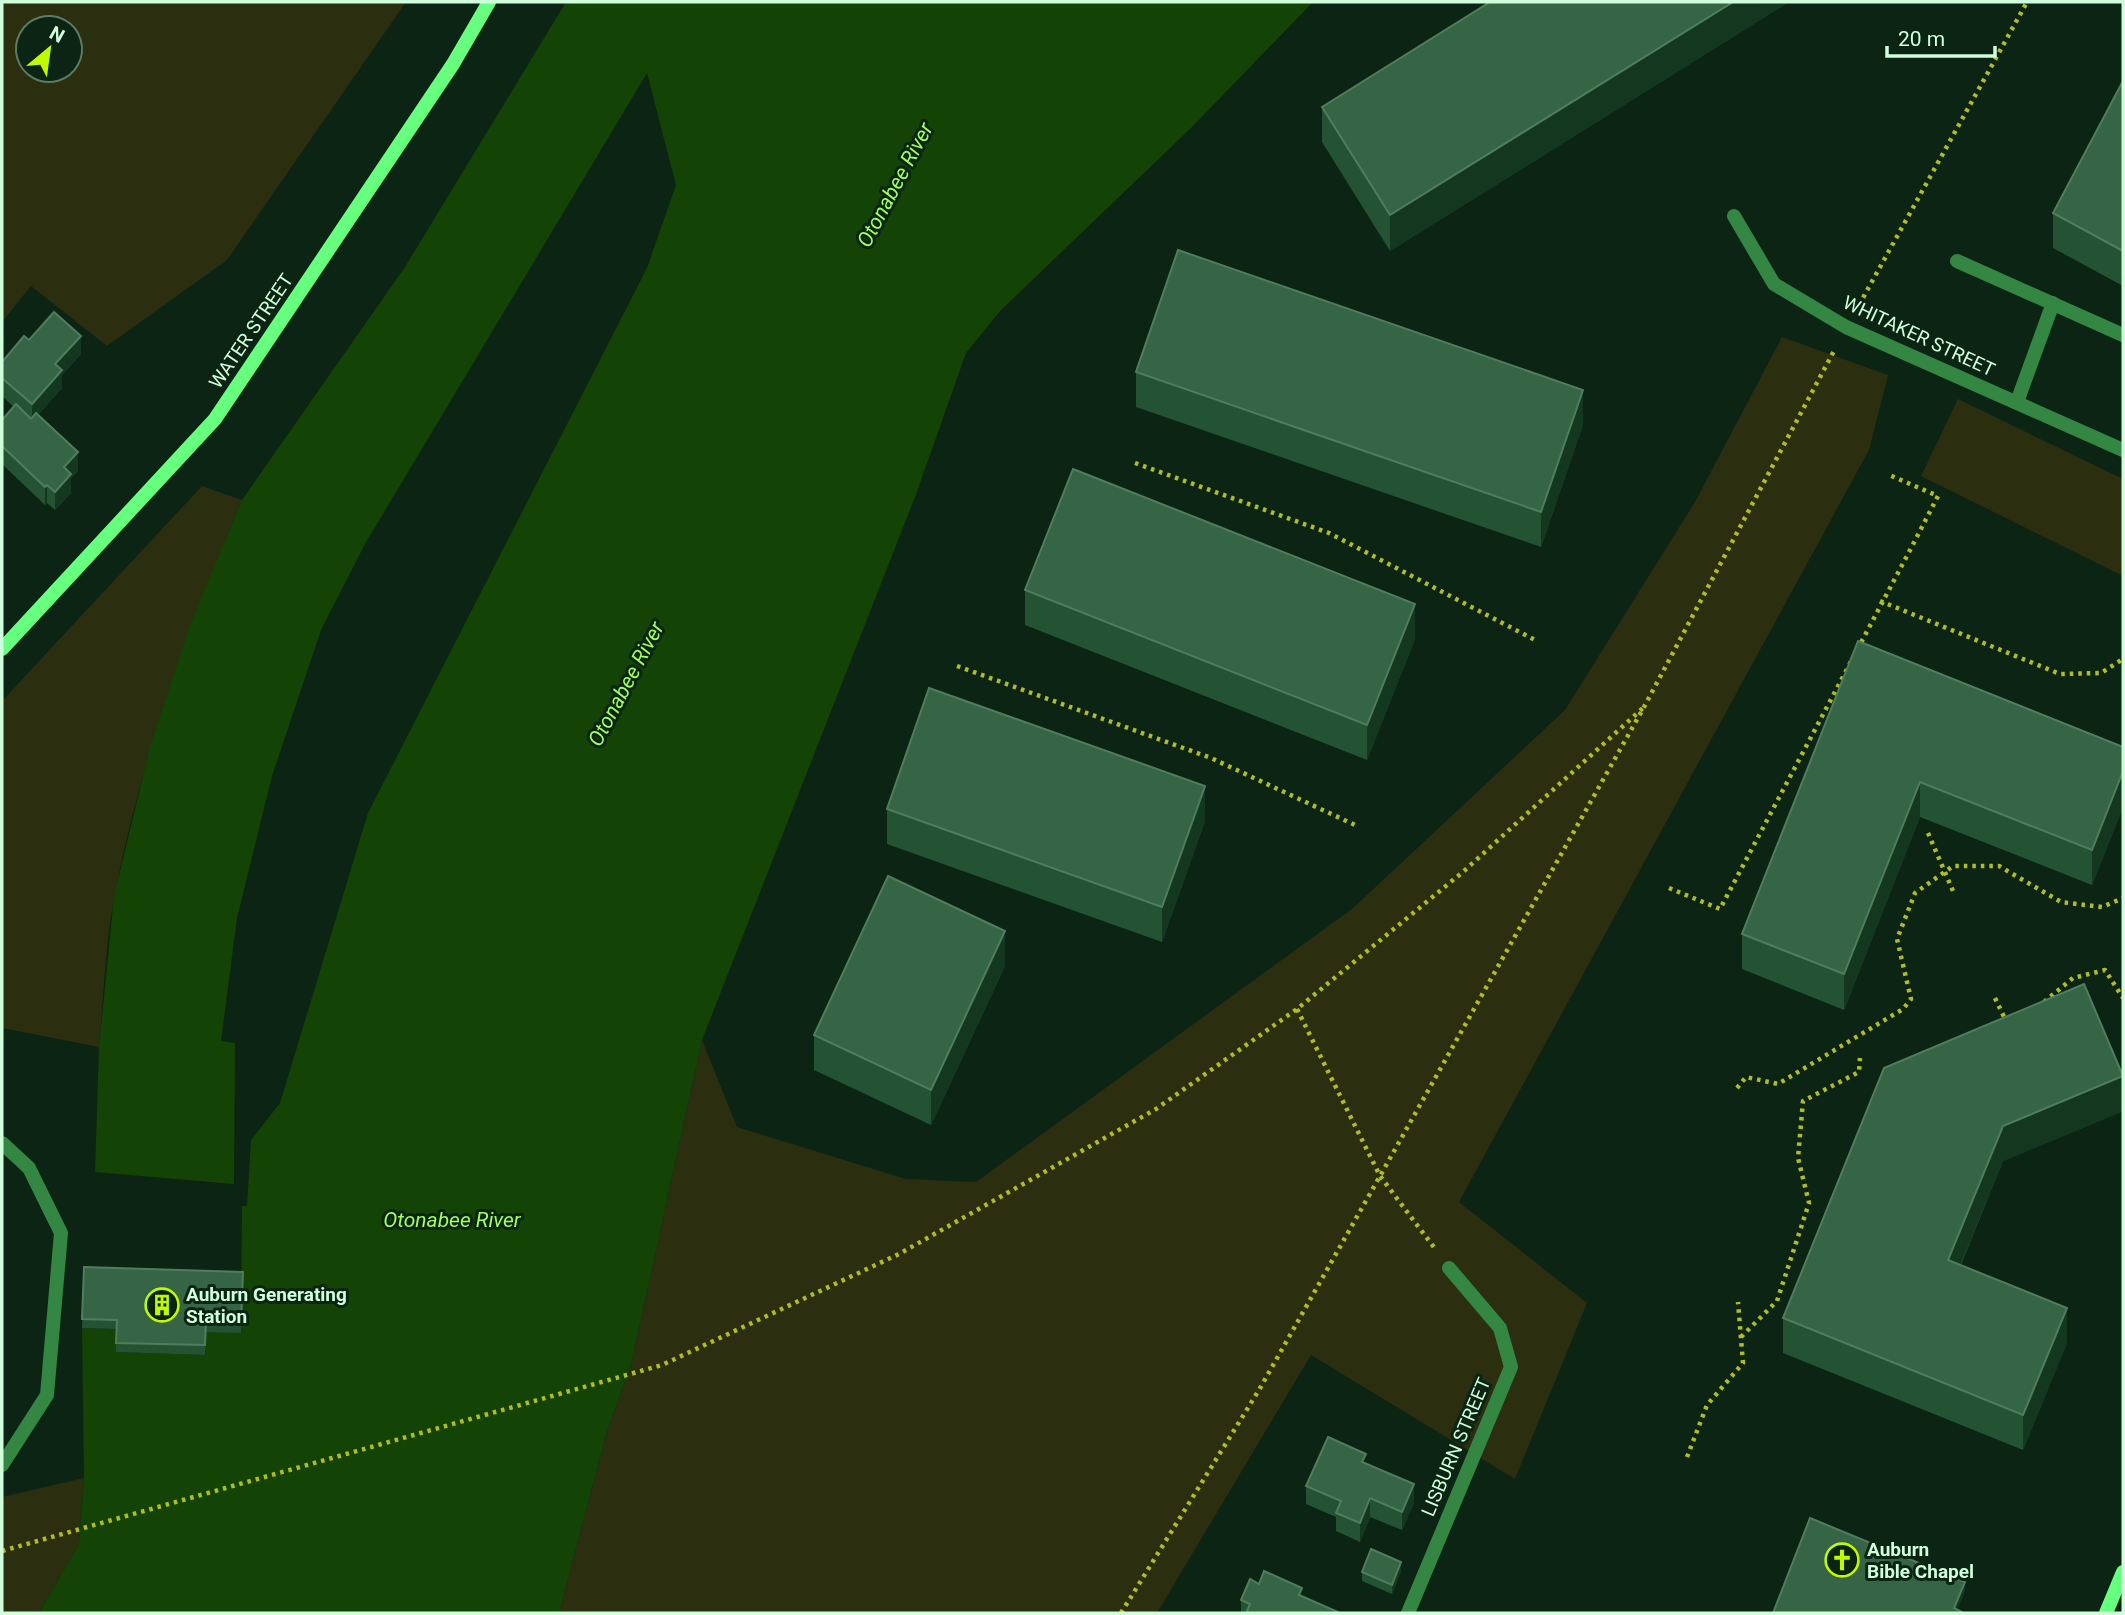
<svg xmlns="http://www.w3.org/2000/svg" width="2125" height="1615" font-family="Roboto,sans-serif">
  <rect width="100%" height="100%" fill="#0c2413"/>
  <g fill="#2b2e0f" fill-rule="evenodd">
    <path d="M2 2H406L227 260 107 346 31 286 2 322ZM28 28H70V70H28Z"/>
    <path d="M1782 337 1888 375 1869 450 1459 1202 1587 1303 1515 1479 1311 1355 1157 1613H559L607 1431 631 1365 702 1040 737 1127 906 1179 976 1182 1352 909 1565 710 1695 502Z"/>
    <path d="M1958 399 2123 479V576L1921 476Z"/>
    <path d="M202 486 242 500C189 628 141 757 115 894 105 944 104 997 99 1047L2 1028V701Z"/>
    <path d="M84 1478 79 1544 39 1613H2V1497Z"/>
  </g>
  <path fill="#144306" d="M566 2H1313L1192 127 1000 311 966 353 915 497 702 1040 631 1365 607 1431 559 1613H39L79 1544 84 1478 82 1328 117 1329 116 1352 205 1355 206 1332H241L242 1206H247L251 1140 280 1103 368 813 647 268 676 185 647 73 365 544 321 630 272 776 237 918 221 1041 235 1043 234 1184 95 1172 99 1047 114 896 150 747 190 625 242 500 405 267Z"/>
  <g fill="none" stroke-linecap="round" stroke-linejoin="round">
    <g stroke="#b2bd25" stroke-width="4.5" stroke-dasharray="3.5 5" stroke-linecap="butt">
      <path d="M1859 305 2027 2"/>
      <path d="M1135 463 1329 533 1537 641"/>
      <path d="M1880 601 2060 674 2101 673 2123 659"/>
      <path d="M957 666 1211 758 1355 825"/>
      <path d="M1928 833 1953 891"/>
      <path d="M1669 888 1720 909 1909 552 1938 496 1887 474"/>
      <path d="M1995 998 2006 1021"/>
      <path d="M2044 1002 2073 978 2105 970 2123 998"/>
      <path d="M1297 1009 1380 1176 1436 1250"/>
      <path d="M1737 1088 1746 1077 1778 1084 1903 1009 1911 999 1897 939 1915 893 1953 866H1999L2061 902 2102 907 2123 898"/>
      <path d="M1741 1337 1777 1301 1809 1203 1798 1158 1803 1101 1859 1072 1860 1058"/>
      <path d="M1687 1457 1707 1405 1743 1363 1738 1302"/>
      <path d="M2 1551 662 1365 899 1254 1156 1109 1297 1009 1464 871 1644 707"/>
      <path d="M1121 1613 1259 1390 1380 1176 1644 707 1835 349"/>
    </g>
    <g stroke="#338742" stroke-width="14">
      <path d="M1957 261 2123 335"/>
      <path d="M2017 402 2053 303"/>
      <path d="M2 1143 29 1168 61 1233 47 1395 2 1465"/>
    </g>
    <g stroke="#338742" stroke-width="14">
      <path d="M1734 216 1774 284 1846 327 2123 450"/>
      <path d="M1408 1613 1511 1367 1500 1328 1449 1268"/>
    </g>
    <g stroke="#66ff7e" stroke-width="14">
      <path d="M2 649 215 419 453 64 489 2"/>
      <path d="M2106 1613 2123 1572"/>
    </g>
  </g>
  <g fill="#245334">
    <path d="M1490 2H1789L1390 251 1322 142V107Z"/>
    <path d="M2123 81V286L2053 248V213Z"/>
    <path d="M29 340 81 354 62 375V388L38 415 78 471 71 478V493L55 510 47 503 45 505 2 464V420L14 407 2 396V362Z"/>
    <path d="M1136 372 1583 425 1541 547 1136 407Z"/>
    <path d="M1025 590 1415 639 1367 760 1025 625Z"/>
    <path d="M1858 641 2123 747V807L2092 885 1920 817 1844 1010 1742 969V934Z"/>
    <path d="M887 809 1205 821 1162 942 887 844Z"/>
    <path d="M1005 966 931 1125 814 1070V1035Z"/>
    <path d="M1884 1068 2123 1111 2003 1161 1961 1265 2067 1343 2023 1450 1783 1353V1318Z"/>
    <path d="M84 1267 243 1272 241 1333 206 1332 205 1355 116 1352V1329L82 1328Z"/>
    <path d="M1366 1464 1414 1503 1402 1530 1370 1517 1360 1542 1336 1531V1517L1306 1504V1486Z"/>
    <path d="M1401 1571 1392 1594 1362 1581V1572Z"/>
    <path d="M1259 1584 1302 1597 1340 1613H1241V1600Z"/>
  </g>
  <g fill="#13381f">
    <path d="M1733 2H1789L1390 251V215Z"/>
    <path d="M81 336V354L62 375V388L32 422V404L55 364Z"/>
    <path d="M1583 390V425L1541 547V512Z"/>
    <path d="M78 452V471L71 478V493L55 510V492L64 467Z"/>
    <path d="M47 485V503L45 505V487Z"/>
    <path d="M1415 604V639L1367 760V725Z"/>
    <path d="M2123 771V807L2092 885V850Z"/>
    <path d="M1920 782V817L1844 1010V974Z"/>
    <path d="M1205 786V821L1162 942V907Z"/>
    <path d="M1005 931V966L931 1125V1090Z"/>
    <path d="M2123 1076V1111L2003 1161 1948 1295V1260L2003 1126Z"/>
    <path d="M2067 1308V1343L2023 1450V1415Z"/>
    <path d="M1414 1484V1503L1402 1530V1512Z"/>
    <path d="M1370 1498V1517L1360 1542V1523Z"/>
    <path d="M1401 1562V1571L1392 1594V1585Z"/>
    <path d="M1965 1582V1592L1956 1613 1954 1608Z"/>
  </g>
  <g fill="#366546" stroke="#4e7e5d" stroke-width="2">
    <path d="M1490 2H1733L1390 215 1322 107Z"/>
    <path d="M2123 81V251L2053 213Z"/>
    <path d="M1178 250 1583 390 1541 512 1136 372Z"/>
    <path d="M54 312 81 336 55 364 62 370 32 404 2 378V362L24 336 29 340Z"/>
    <path d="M16 404 31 419 36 413 78 452 64 467 71 474 55 492 47 485 45 487 2 446V420Z"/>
    <path d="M1073 469 1415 604 1367 725 1025 590Z"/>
    <path d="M1858 641 2123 747V771L2092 850 1920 782 1844 974 1742 934Z"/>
    <path d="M929 688 1205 786 1162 907 887 809Z"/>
    <path d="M888 876 1005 931 931 1090 814 1035Z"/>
    <path d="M2084 984 2123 1076 2003 1126 1948 1260 2067 1308 2023 1415 1783 1318 1884 1068Z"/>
    <path d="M84 1267 243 1272 241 1324 206 1322 205 1345 116 1343 117 1320 82 1319Z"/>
    <path d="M1328 1437 1366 1454 1362 1462 1414 1484 1402 1512 1370 1498 1360 1523 1336 1513 1341 1501 1306 1486Z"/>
    <path d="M1810 1518 1965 1582 1954 1608 1962 1612 1961 1613H1773Z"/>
    <path d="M1371 1549 1401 1562 1392 1585 1362 1572Z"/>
    <path d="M1264 1571 1302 1588 1299 1595 1340 1613H1246L1250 1604 1241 1600 1250 1579 1259 1584Z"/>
  </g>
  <defs>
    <symbol id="building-ring" viewBox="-11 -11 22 22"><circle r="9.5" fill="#0c2413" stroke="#bffa00" stroke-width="1.5"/><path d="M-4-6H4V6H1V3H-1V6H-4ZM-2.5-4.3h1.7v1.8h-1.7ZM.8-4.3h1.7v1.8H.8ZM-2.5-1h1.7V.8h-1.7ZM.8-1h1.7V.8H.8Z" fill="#bffa00"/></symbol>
    <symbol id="church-ring" viewBox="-11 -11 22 22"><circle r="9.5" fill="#0c2413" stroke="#bffa00" stroke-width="1.5"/><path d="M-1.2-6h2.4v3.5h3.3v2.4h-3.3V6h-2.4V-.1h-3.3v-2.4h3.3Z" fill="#bffa00"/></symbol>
  </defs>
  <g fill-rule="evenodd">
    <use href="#building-ring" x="143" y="1286" width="38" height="38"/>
    <use href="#church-ring" x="1823" y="1541" width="38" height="38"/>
  </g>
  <g text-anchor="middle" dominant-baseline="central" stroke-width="6" stroke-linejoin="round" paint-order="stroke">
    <g font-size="19" fill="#cfffdb" stroke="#0c2413">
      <text transform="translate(251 331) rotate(-56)">WATER STREET</text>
      <text transform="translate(1919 336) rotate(25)">WHITAKER STREET</text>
      <text transform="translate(1456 1447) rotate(-67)">LISBURN STREET</text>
    </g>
    <g font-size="19" font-weight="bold" fill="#cfffdb" stroke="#0c2413" text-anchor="start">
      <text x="186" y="1294">Auburn Generating<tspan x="186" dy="22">Station</tspan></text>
      <text x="1867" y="1549">Auburn<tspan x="1867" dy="22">Bible Chapel</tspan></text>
    </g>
    <g font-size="21" font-style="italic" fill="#9eff5d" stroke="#0c2413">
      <text transform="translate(895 185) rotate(-62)">Otonabee River</text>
      <text transform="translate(626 684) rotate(-62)">Otonabee River</text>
      <text x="452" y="1220">Otonabee River</text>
    </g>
  </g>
  <rect width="2125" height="1615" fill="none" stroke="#cfffdb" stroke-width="7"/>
  <g transform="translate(49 49) rotate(29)"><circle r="33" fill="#0c2413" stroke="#5a7c63" stroke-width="2"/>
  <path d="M0-5L12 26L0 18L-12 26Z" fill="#bffa00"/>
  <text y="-10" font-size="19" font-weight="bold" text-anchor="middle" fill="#cfffdb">N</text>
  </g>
  <path d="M1887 46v10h108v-10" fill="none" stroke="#cfffdb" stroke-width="3.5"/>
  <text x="1898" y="46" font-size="21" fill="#cfffdb" stroke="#0c2413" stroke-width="5" paint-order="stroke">20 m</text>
</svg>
